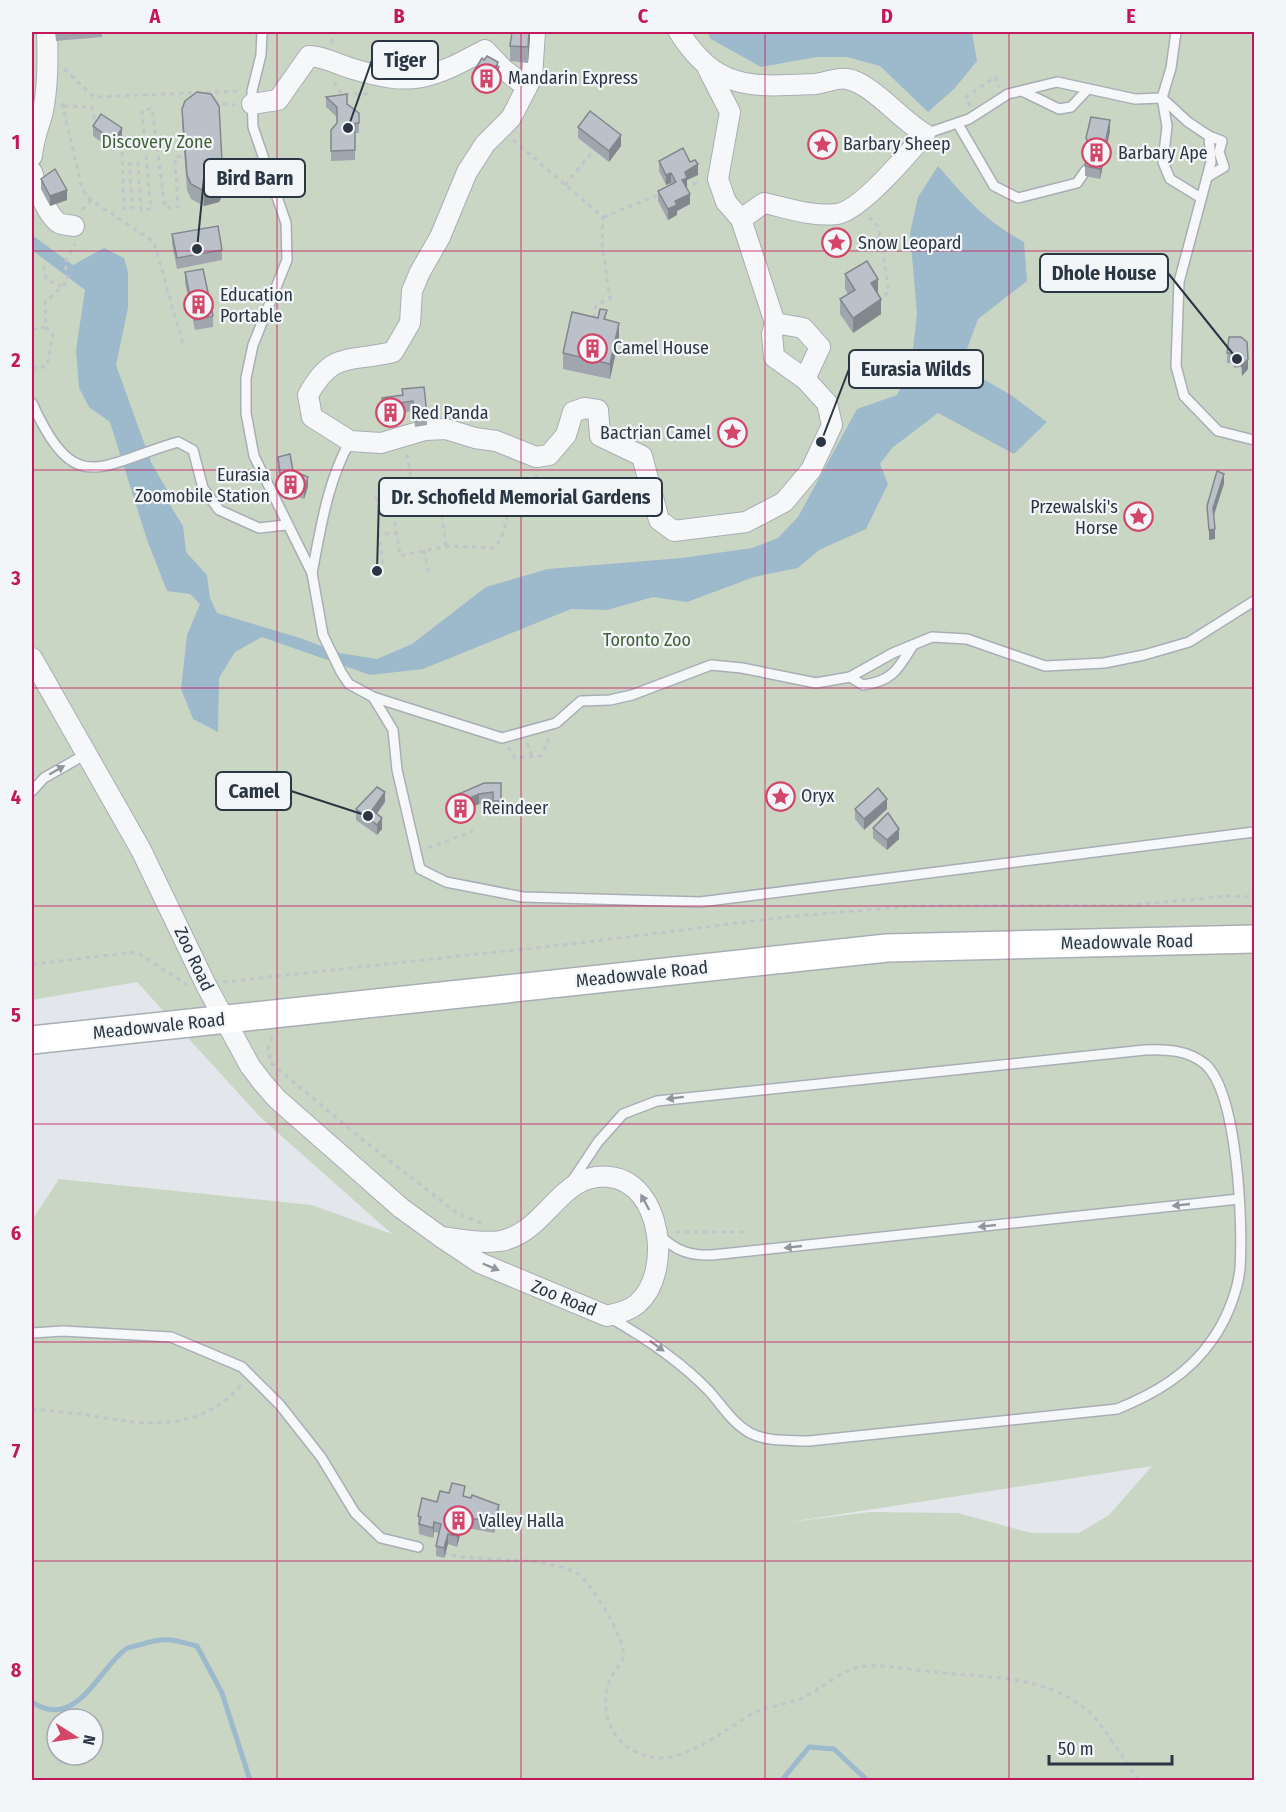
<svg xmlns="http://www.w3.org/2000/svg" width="1286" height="1812" font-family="'Fira Sans Condensed',sans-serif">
  <rect width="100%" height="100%" fill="#e3e7eb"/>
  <path fill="#cad6c4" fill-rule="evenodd" d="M32 32H1254V1780H33L32 1778V1220L59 1179 312 1205 392 1234 260 1117 137 982 32 1000ZM1152 1466 1109 1515 1079 1533H1031L958 1513 870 1512 790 1522ZM57 1719H93V1755H57Z"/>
  <g fill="#9db9cc">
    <path d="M707 32H972L977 61 954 89 928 112 880 66 847 57H817L761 67 711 39Z"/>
    <path d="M938 166C968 200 984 220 1024 242L1027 281 978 319 967 349 978 376 1011 395 1047 422 1014 454 938 413 892 448 880 464 888 484 866 529 819 550 798 568 754 577 687 602 653 597 607 610 571 609 423 669 370 675 262 637 235 652 219 678 218 732 193 719 181 689 187 635 200 604 190 594 167 591 147 540 110 422 89 407 79 388 76 350 85 290 32 250V235L73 265 104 248 124 258 128 272V308L116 365 151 462 167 490 170 505 183 526 186 552 207 575 210 598 217 613 300 638 340 653 377 659 412 644 486 587 548 569 682 558 752 548 778 538 798 517 857 409 897 395 911 367 917 314 910 233 918 197Z"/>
  </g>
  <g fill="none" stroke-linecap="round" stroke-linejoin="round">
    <g stroke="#9db9cc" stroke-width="5">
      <path d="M32 1702C76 1732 99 1668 126 1649 129 1647 135 1646 139 1645 166 1637 170 1639 197 1646L222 1693 250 1780"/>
      <path d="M782 1780 809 1747 834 1749 867 1780"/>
    </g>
    <defs>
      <g id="lane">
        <path d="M262 32 261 55 252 91 253 127 286 223 287 260 253 345 246 378V413L254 456 312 573 323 635 341 672 349 684 373 697 393 730 397 770 420 869 446 882 523 897 700 902 1254 832"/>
        <path d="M1176 32 1171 68 1162 98 1167 126 1163 162 1170 179 1201 198"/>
        <path d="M1022 91 1059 109 1071 107 1088 89"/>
        <path d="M958 124 994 186 1018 198 1077 183 1086 170"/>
        <path d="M925 134 969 119 1008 94 1057 82 1135 99 1162 98 1188 122 1209 136 1211 162 1179 282 1176 366 1184 396 1218 431 1254 440"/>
        <path d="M1207 177 1224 167 1219 152 1222 141 1209 136"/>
        <path d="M32 403C76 499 98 465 178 442L193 450 203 488 219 510 259 528 286 525"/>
        <path d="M312 573C321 527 327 483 350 441"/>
        <path d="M850 677 863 685C893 681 898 669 913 645"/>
        <path d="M373 697 502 738 556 723 581 701 610 700 632 695 711 665 742 668 816 683 850 677 893 653 932 637 967 639 1045 666 1104 663 1144 655 1189 642 1254 601"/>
        <path d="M32 791 44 778 86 754"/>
        <path d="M572 1181 598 1142 623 1114 657 1101 1145 1050C1166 1049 1188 1050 1205 1064 1238 1093 1243 1225 1240 1268 1238 1291 1226 1321 1212 1340 1189 1374 1154 1394 1117 1409L809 1441C790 1440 767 1442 750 1433 732 1423 722 1405 708 1390 679 1360 646 1338 609 1317"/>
        <path d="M660 1235C675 1251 691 1256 712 1255L1239 1199"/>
        <path d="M32 1333 63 1331 171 1337 242 1367 280 1405 321 1457 355 1513 381 1538 418 1547"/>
      </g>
      <g id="street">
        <path d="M535 32 532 77 527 87 511 118 485 144 467 172 440 237 420 272 412 291 410 323 393 352C348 363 333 350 308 395L312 417 350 441 381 443 425 430 446 429 475 438 496 441 536 457 549 455 566 435 573 412 584 408 598 410 600 436 642 456 659 520 674 531 746 522 784 502 811 470 832 425 827 403 805 379 820 347 803 328 775 323 741 219 764 203C788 208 812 217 837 214 860 211 909 153 925 134 902 121 870 82 847 79 838 77 825 83 815 84 751 87 717 91 679 32"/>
        <path d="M708 69 730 112 718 179 726 202 741 219"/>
        <path d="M252 104 278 100 309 56C324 56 338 65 353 69 414 87 430 79 485 50L503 69 527 87"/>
        <path d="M32 156C33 140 39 127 43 111 48 86 48 57 47 32"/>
        <path d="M32 172C35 184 48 217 59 223 63 225 69 225 74 226"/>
        <path d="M775 323 772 334 774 357 805 379"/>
        <path d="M32 658 141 850 206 985 250 1066 263 1083 277 1099 401 1208 441 1237 480 1263 607 1316C617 1313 629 1311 637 1304 673 1274 662 1183 610 1177 559 1171 547 1233 500 1241 482 1244 459 1239 441 1237"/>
      </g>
      <path id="secondary" d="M32 1040 887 948 1254 939"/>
    </defs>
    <use href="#lane" stroke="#a8aeb6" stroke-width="12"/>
    <use href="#street" stroke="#a8aeb6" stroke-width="22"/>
    <use href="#secondary" stroke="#a8aeb6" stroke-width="30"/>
    <g stroke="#c1c5ca" stroke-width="3" stroke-dasharray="4.5 4.5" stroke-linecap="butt">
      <path d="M331 43 334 32"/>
      <path d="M64 69 94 97 239 91"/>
      <path d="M334 82 342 94H366L370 91"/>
      <path d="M62 103 82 189 91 200 154 242 184 348"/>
      <path d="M64 106 92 107 96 125"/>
      <path d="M215 106 218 103 235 105"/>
      <path d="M970 106 966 97 995 77 1000 87"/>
      <path d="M513 140 603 217 602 243 610 299 596 305 593 321"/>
      <path d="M118 144 122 151 124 209 133 207 129 164 138 163 141 210 151 209 142 111 152 108 165 208 178 207 175 157 187 156"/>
      <path d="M565 185 594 150"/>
      <path d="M684 186 701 182"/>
      <path d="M82 210 91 200"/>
      <path d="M603 217 661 194"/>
      <path d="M869 217 878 226 889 291 880 301"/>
      <path d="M44 266 46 280 61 286"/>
      <path d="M32 329 46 327 45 302 68 281 65 263 75 244"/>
      <path d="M32 368 46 367C51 356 49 347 53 335L46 327"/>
      <path d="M407 454 411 479 440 499"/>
      <path d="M393 509 381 505 376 498C380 479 392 479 410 479"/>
      <path d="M446 546 440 499 393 509 400 556 446 546 495 548C510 528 503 511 516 494 523 487 531 483 537 474"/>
      <path d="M424 550 428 572"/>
      <path d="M383 564 379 534 396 533"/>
      <path d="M527 743 532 756"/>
      <path d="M508 747 515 758 541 756 550 737"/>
      <path d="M428 848 473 831"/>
      <path d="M32 964 137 952 187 985"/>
      <path d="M223 982 588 942 785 917 911 906 1131 905 1228 896 1254 897"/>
      <path d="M272 1037 268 1049 271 1063 363 1140 458 1214 481 1223"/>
      <path d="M676 1232H744"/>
      <path d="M32 1409C50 1411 69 1412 87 1415 144 1425 200 1434 243 1383"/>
      <path d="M443 1553C486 1564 534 1554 575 1572 590 1579 628 1642 623 1658 620 1666 612 1673 609 1682 598 1717 615 1751 652 1757 687 1763 724 1729 752 1714 769 1705 788 1705 804 1697 820 1690 835 1675 852 1669 877 1661 908 1670 934 1672 987 1678 1043 1674 1087 1710 1102 1723 1126 1763 1139 1780"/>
    </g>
    <use href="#lane" stroke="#f6f7f9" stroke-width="9"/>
    <use href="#street" stroke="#f6f7f9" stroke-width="20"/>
    <use href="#secondary" stroke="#fff" stroke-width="27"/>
  </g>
  <g fill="#a0a6ad">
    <path d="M55 32H102V37L56 41Z"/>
    <path d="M530 32 528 63 510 61V46Z"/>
    <path d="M498 67 499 78 491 91 474 82V71Z"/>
    <path d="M326 97 347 104 359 113V133H355V160L331 161V130L337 123V117L326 107Z"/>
    <path d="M182 109 223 195 219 202 204 206 191 199 187 190 182 124Z"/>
    <path d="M93 126 122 139 114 151 93 136Z"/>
    <path d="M578 127 621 146 609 162 578 138Z"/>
    <path d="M1110 131 1100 179 1085 176V166L1089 155 1086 149V138Z"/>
    <path d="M659 161 690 162 698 175 687 180V188L690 204 677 211V215L668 220 658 201V191L672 184 671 183 666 185 659 171Z"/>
    <path d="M41 179 67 200 50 206 41 189Z"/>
    <path d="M172 234 222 250V260L177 269 172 244Z"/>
    <path d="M185 272 213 316V327L195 330 185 283Z"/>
    <path d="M845 274 878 294 881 314 853 333 840 314V299L848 294 845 289Z"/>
    <path d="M598 318 607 320 619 338 610 379 563 369V353Z"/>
    <path d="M1229 337 1248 369 1242 376 1241 367 1234 368 1233 363H1227V353Z"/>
    <path d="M402 389 427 415V425L415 427 413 411 383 415 382 398 402 395Z"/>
    <path d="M278 457 308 487 304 499 281 491 278 467Z"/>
    <path d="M501 783V811H493V803L479 804 470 808V817L463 822 454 806V796Z"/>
    <path d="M385 802 377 814 382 829 377 835 356 820V809Z"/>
    <path d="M855 809H887L864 830 855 819Z"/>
    <path d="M873 828 899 839 887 850 873 838Z"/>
    <path d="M465 1496 499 1515 494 1533 462 1527 457 1547 448 1544 444 1558 436 1556V1546L439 1533 434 1532 433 1538 419 1534 418 1516 437 1502Z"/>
  </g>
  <g fill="#82878d">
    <path d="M529 32H530V39L528 63V47Z"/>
    <path d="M498 62 499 78 491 91V81Z"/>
    <path d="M1110 120V131L1100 179V169Z"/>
    <path d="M122 128V139L114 151V141Z"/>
    <path d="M621 135V146L609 162V151Z"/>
    <path d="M698 164V175L687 180V188L682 190V180L685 172Z"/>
    <path d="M671 173V183L666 185V175Z"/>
    <path d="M223 180V195L219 202 204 206V191Z"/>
    <path d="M67 190V200L50 206V196Z"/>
    <path d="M690 194V204L677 211V215L668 220V209L675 201Z"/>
    <path d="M878 279V294L871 283Z"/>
    <path d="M881 299V314L853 333V318Z"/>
    <path d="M619 323V338L610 379V364Z"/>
    <path d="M1248 359V369L1242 376V366Z"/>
    <path d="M1224 474V484L1213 518V508Z"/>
    <path d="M308 477V487L304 499V489Z"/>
    <path d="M1215 529V539L1209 540V530Z"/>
    <path d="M385 792V802L372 820V810Z"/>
    <path d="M479 794V804L470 808V817L463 822V811L465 800Z"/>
    <path d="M887 799V809L864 830V819Z"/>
    <path d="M382 818V829L377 835V825Z"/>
    <path d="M899 829V839L887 850V840Z"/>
    <path d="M499 1505V1515L494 1533V1522Z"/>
    <path d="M462 1517V1527L457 1547V1536Z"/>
    <path d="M434 1522V1532L433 1538V1528Z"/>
    <path d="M448 1534V1544L444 1558V1548Z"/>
  </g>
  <g fill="#bac1c9" stroke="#82878d" stroke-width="1.5">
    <path d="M512 32H529L528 47 510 46Z"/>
    <path d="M487 56 498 62 496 66 499 67 491 81 474 71 482 58 484 60Z"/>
    <path d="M197 92 211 94 219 106 223 180 219 186 204 191 191 184 187 175 182 109 185 101Z"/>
    <path d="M347 94V104L359 113V123H355V150L331 151V130L337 123V107L326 97Z"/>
    <path d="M590 111 621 135 609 151 578 127Z"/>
    <path d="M101 114 122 128 114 141 93 126Z"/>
    <path d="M1091 117 1110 120 1100 169 1085 166 1087 156 1093 152 1095 147 1090 146 1086 138Z"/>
    <path d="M683 148 690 162 695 160 698 164 685 172 687 178 682 180 690 194 675 201 677 205 668 209 658 191 676 182 671 173 666 175 659 161Z"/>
    <path d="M55 169 67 190 50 196 41 179Z"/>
    <path d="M218 226 222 250 177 258 172 234Z"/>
    <path d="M867 261 878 279 871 283 881 299 853 318 840 299 855 290 845 274Z"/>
    <path d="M203 269 213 316 195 320 185 272Z"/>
    <path d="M600 309 607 310 604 319 619 323 610 364 563 353 572 312 598 318Z"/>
    <path d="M1229 337H1241L1247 342 1248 359 1242 366 1241 357 1234 358 1233 353H1227Z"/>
    <path d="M424 387 427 415 415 416 413 401 383 405 382 398 403 395 402 389Z"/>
    <path d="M290 454 293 471 308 477 304 489 281 481 278 457Z"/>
    <path d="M1217 471 1224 474 1213 508 1215 529 1209 530 1207 506Z"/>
    <path d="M484 783H501V801H493V792L479 794 465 800 470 807 463 811 454 796Z"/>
    <path d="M377 787 385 792 372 810 382 818 377 825 356 809Z"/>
    <path d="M878 788 887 799 864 819 855 809Z"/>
    <path d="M888 813 899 829 887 840 873 828Z"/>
    <path d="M452 1483 465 1486 463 1496 471 1498 472 1495 499 1505 494 1522 462 1517 457 1536 448 1534 444 1548 436 1546 441 1524 434 1522 433 1528 419 1524 421 1517 418 1516 422 1498 437 1502 440 1491 449 1493Z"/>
  </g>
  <defs><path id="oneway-solid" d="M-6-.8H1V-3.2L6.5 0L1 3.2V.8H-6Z" transform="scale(1.5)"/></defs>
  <g fill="#90969e">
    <use href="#oneway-solid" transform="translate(57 770) rotate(-30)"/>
    <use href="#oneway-solid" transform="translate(675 1098) rotate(173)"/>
    <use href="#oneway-solid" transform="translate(645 1202) rotate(-118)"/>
    <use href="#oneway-solid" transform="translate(1181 1205) rotate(174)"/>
    <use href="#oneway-solid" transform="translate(987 1226) rotate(174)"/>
    <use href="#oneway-solid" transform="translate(793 1247) rotate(174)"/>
    <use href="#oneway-solid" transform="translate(491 1267) rotate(23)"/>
    <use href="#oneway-solid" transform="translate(657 1346) rotate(36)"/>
  </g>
  <path fill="none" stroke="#c2185b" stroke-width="1.5" stroke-opacity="0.55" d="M277 32V1780M521 32V1780M765 32V1780M1009 32V1780M32 251H1254M32 470H1254M32 688H1254M32 906H1254M32 1124H1254M32 1342H1254M32 1561H1254"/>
  <defs>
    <symbol id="building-ring" viewBox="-11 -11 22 22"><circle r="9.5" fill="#f3f6f9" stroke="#d34569" stroke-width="1.5"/><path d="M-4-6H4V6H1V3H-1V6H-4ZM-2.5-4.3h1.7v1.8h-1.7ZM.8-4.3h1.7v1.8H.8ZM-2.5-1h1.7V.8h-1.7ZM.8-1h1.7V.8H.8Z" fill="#d34569"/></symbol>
    <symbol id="sight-ring" viewBox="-11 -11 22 22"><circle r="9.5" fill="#f3f6f9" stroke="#d34569" stroke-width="1.5"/><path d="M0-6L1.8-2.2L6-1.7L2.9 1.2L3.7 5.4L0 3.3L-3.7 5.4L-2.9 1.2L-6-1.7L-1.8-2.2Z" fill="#d34569"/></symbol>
  </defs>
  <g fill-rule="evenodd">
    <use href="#building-ring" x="470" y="62" width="33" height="33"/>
    <use href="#sight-ring" x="806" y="128" width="33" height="33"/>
    <use href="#building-ring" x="1080" y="136" width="33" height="33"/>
    <use href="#sight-ring" x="820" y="226" width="33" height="33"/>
    <use href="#building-ring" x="182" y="288" width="33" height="33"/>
    <use href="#building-ring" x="576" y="332" width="33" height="33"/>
    <use href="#building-ring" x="374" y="396" width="33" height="33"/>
    <use href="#sight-ring" x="716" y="416" width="33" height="33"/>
    <use href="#building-ring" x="274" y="468" width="33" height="33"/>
    <use href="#sight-ring" x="1122" y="500" width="33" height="33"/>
    <use href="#sight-ring" x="764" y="780" width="33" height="33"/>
    <use href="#building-ring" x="444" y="792" width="33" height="33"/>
    <use href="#building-ring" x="442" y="1504" width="33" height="33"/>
  </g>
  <g text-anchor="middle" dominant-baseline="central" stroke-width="4.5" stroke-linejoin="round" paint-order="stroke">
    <g font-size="18" fill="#2a3644" stroke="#f3f6f9" text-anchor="start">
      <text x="508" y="78">Mandarin Express</text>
      <text x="843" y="144">Barbary Sheep</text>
      <text x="1118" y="153">Barbary Ape</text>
      <text x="858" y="243">Snow Leopard</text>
      <text x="220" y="295">Education<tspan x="220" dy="21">Portable</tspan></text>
      <text x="613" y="348">Camel House</text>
      <text x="411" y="413">Red Panda</text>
      <text x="711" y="433" text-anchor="end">Bactrian Camel</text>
      <text x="270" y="475" text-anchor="end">Eurasia<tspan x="270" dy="21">Zoomobile Station</tspan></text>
      <text x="1118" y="507" text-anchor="end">Przewalski's<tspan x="1118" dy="21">Horse</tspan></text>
      <text x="801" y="796">Oryx</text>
      <text x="482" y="808">Reindeer</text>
      <text x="479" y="1521">Valley Halla</text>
    </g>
    <g font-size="18" fill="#436137" stroke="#f3f6f9">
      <text x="157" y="142">Discovery Zone</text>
      <text x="647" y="640">Toronto Zoo</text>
    </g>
    <g font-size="18" fill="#2a3644" stroke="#f3f6f9">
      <text transform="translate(1127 942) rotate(-1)">Meadowvale Road</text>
      <text transform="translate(194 959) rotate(65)">Zoo Road</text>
      <text transform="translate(642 974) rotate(-6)">Meadowvale Road</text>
      <text transform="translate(159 1026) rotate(-6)">Meadowvale Road</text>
      <text transform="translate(564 1298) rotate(22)">Zoo Road</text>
    </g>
  </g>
  <path fill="none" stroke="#2a3644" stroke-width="2" d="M348 128L372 60M197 249L204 178M1237 359L1168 273M821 442L849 369M377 571L379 497M368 816L291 791"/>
  <g fill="#2a3644" stroke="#f3f6f9" stroke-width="2">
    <circle cx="348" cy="128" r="6"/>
    <circle cx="197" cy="249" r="6"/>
    <circle cx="1237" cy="359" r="6"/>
    <circle cx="821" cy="442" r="6"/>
    <circle cx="377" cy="571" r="6"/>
    <circle cx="368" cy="816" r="6"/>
  </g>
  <g fill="#f3f6f9" stroke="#2a3644" stroke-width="2">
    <rect x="372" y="41" width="66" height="38" rx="6"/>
    <rect x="204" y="159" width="101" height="38" rx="6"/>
    <rect x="1040" y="254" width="128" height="38" rx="6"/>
    <rect x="849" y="350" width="134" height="38" rx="6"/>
    <rect x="379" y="478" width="283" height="38" rx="6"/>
    <rect x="216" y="772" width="75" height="38" rx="6"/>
  </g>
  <g font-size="20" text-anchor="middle" font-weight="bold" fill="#2a3644">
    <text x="405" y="67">Tiger</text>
    <text x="255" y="185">Bird Barn</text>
    <text x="1104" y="280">Dhole House</text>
    <text x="916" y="376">Eurasia Wilds</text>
    <text x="521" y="504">Dr. Schofield Memorial Gardens</text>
    <text x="254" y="798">Camel</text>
  </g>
  <rect width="1286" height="1812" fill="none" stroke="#f3f6f9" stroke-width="66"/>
  <g transform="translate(75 1737) rotate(102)"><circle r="28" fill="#f3f6f9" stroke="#a3a9b1" stroke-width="1.5"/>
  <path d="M0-4.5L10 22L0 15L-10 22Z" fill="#d34569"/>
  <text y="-9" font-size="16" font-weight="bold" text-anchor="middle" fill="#2a3644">N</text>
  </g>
  <path d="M1049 1755v9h123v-9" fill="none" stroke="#2a3644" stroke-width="3"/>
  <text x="1058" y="1755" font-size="18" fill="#2a3644" stroke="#f3f6f9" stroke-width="4.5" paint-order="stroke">50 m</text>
  <rect x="33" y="33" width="1220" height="1746" fill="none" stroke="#c2185b" stroke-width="2"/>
  <g font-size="20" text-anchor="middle" font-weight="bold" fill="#c2185b">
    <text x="155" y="23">A</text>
    <text x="399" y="23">B</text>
    <text x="643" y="23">C</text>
    <text x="887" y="23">D</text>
    <text x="1131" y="23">E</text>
    <text x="16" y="149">1</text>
    <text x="16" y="367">2</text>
    <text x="16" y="585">3</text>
    <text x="16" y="804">4</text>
    <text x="16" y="1022">5</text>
    <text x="16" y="1240">6</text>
    <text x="16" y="1458">7</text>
    <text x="16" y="1677">8</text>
  </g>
</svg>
